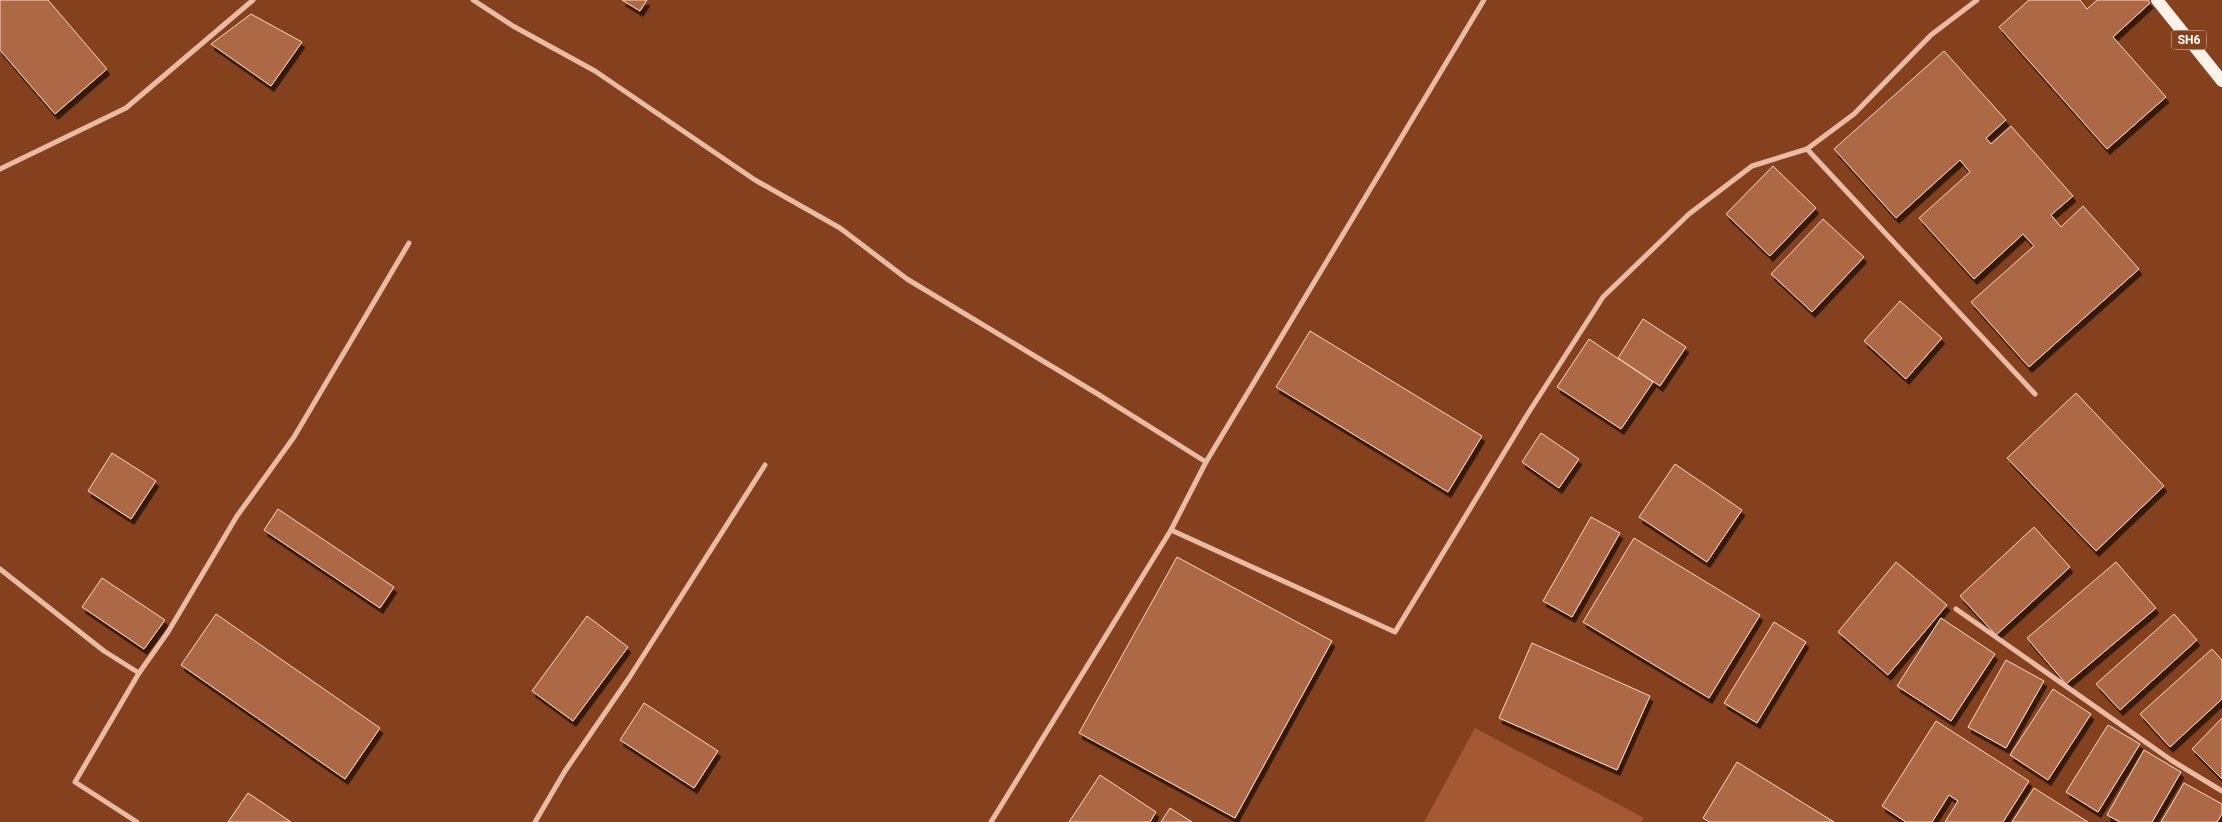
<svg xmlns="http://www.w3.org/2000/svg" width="2222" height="822" font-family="Roboto,sans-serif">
  <defs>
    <filter id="shadow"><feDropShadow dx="3" dy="5.5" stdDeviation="0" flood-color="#0009"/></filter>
  </defs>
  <rect width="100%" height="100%" fill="#85401d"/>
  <path fill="#a45833" d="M1475 728 1644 818 1641 822H1424Z"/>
  <g fill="#ad6845" stroke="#f8d8c9" filter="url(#shadow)">
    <path d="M0 0H48L107 69 55 114 0 50Z"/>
    <path d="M622 0H647L640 11Z"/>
    <path d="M2029 0H2080L2087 9 2097 0H2148L2150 3 2113 37 2166 97 2107 149 1999 27Z"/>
    <path d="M251 14 302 42 271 86 211 44Z"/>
    <path d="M1944 51 2006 120 1986 138 1991 144 2011 126 2073 196 2051 215 2061 227 2083 206 2139 269 2029 367 1971 302 2034 246 2023 234 1974 279 1919 218 1970 172 1960 160 1896 218 1834 149Z"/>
    <path d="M1773 166 1816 208 1770 256 1726 214Z"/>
    <path d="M1823 219 1864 257 1812 312 1771 274Z"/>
    <path d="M1900 301 1942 338 1906 379 1864 341Z"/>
    <path d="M1643 319 1686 347 1660 386 1618 358Z"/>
    <path d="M1310 331 1482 436 1448 492 1276 387Z"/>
    <path d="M1589 339 1653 382 1621 429 1557 387Z"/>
    <path d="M2076 393 2164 486 2096 551 2007 458Z"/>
    <path d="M1541 433 1579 459 1559 488 1522 462Z"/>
    <path d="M112 453 156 481 131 519 88 491Z"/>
    <path d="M1675 464 1742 510 1707 562 1639 517Z"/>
    <path d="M278 509 394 587 380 608 264 530Z"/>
    <path d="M1591 517 1620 533 1572 617 1543 601Z"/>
    <path d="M2034 527 2070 567 1996 635 1960 596Z"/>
    <path d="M1634 538 1760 615 1709 698 1583 622Z"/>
    <path d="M1177 557 1332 641 1235 818 1079 733Z"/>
    <path d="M1896 562 1947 605 1888 675 1838 632Z"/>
    <path d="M2116 562 2156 608 2066 684 2027 638Z"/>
    <path d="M102 578 165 620 144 649 82 607Z"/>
    <path d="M216 614 380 728 345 779 181 665Z"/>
    <path d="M2174 614 2197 640 2120 710 2096 684Z"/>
    <path d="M587 616 628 647 573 721 532 691Z"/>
    <path d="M1941 618 1995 654 1951 721 1897 686Z"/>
    <path d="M1774 622 1806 642 1757 723 1724 703Z"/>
    <path d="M1532 643 1650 696 1617 770 1499 718Z"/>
    <path d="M2212 649 2222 660V699L2170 747 2140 714Z"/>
    <path d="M2006 660 2044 681 2006 748 1968 727Z"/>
    <path d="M2053 689 2091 714 2048 780 2010 755Z"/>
    <path d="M644 703 718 751 694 788 620 740Z"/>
    <path d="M2222 718V779L2192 749Z"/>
    <path d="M1936 721 2029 781 2003 822H1945L1958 801 1949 795 1932 822H1906L1882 806Z"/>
    <path d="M2108 725 2140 744 2098 812 2066 792Z"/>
    <path d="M2144 750 2181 772 2152 822H2120L2107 815Z"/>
    <path d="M1737 762 1834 822H1709L1703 818Z"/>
    <path d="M1100 775 1156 812 1150 822H1069Z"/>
    <path d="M2184 783 2222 804V814L2217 822H2161Z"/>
    <path d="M2034 788 2088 822H2012Z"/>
    <path d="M248 793 291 822H228Z"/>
    <path d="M1170 808 1192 822H1161Z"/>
  </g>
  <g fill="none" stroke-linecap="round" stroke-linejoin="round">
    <g stroke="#eabba4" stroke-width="5">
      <path d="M473 0 513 26 595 71 755 180 840 228 907 279 1096 393 1206 462"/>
      <path d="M1807 149 2035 394"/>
      <path d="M0 169 126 108 253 0"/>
      <path d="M1171 530 1395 632 1527 415 1603 297 1689 214 1752 166 1807 149 1854 114 1931 35 1977 0"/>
      <path d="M0 569 104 651 139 673"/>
      <path d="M1956 609 2171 760 2222 791"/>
      <path d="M137 822 75 782 139 673 168 632 237 516 294 437 409 243"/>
      <path d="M535 822 565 771 629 678 765 465"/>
      <path d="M991 822 1171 530 1206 462 1484 0"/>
    </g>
    <path stroke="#fef1e8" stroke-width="12" d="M2157 0 2222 81"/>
  </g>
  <g text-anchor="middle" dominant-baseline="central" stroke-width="5" stroke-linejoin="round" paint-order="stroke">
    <rect fill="#85401d" stroke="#dac6bb" stroke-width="1" x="2171.5" y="30.5" width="35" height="19" rx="4"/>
    <g font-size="12" font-weight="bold" fill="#fff">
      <text x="2189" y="40">SH6</text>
    </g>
  </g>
</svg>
